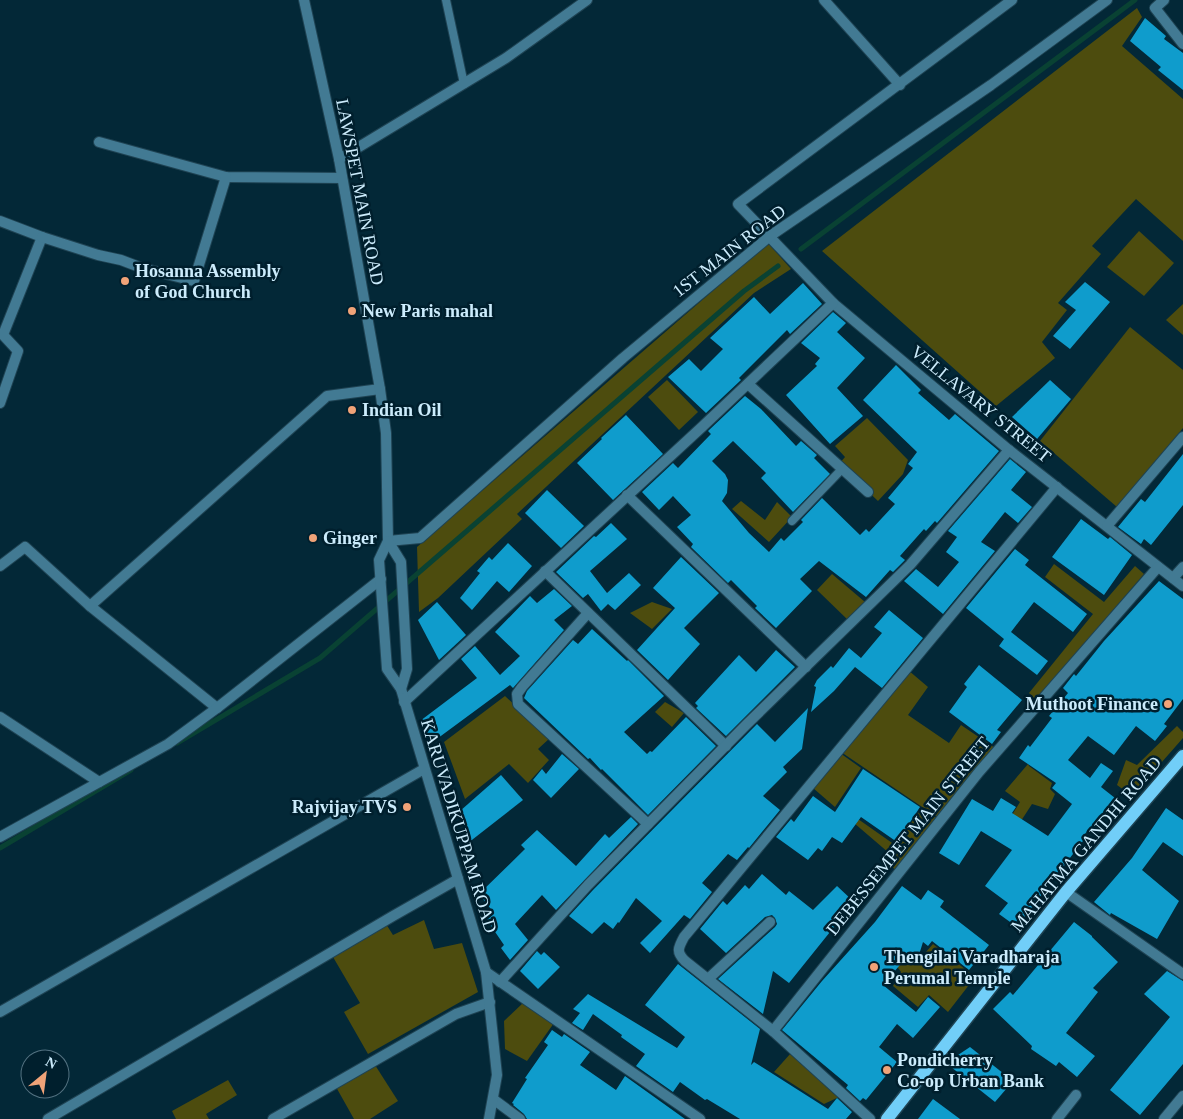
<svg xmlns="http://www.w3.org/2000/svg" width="1183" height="1119" font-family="'Times New Roman',serif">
  <rect width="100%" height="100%" fill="#032837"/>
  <g fill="#4d4c0e">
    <path d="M1137 8 1142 17 1122 46 1183 99V241L1136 199 1092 246 1101 254 1058 303 1067 310 1042 342 1055 358 996 406 822 251Z"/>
    <path d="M1139 231 1174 263 1144 296 1107 267Z"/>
    <path d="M768 243 791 269 754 293 517 514 522 519 438 598 419 612 417 547Z"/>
    <path d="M1183 304V335L1166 320Z"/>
    <path d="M1130 327 1183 370V428L1117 507 1040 441Z"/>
    <path d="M667 380 698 412 679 430 648 397Z"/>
    <path d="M867 418 908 460 903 474 878 501 839 464 845 457 835 446Z"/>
    <path d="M741 501 765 520 777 502 792 517 769 542 732 509Z"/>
    <path d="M1054 564 1104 602 1135 566 1144 574 1036 700 1029 693 1093 614 1045 577Z"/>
    <path d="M832 574 865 602 849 621 817 590Z"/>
    <path d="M652 602 672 609 652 629 630 613Z"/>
    <path d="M908 670 928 687 908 715 949 743 961 725 995 748 937 817 841 752Z"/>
    <path d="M505 696 550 738 538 749 549 760 528 783 509 764 465 799 444 742Z"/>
    <path d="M665 702 684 713 672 727 655 712Z"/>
    <path d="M1177 726 1183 732V738L1132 796 1117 785 1126 760 1137 765Z"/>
    <path d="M840 753 861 768 835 807 813 788Z"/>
    <path d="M1028 764 1029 766 1052 783 1050 789 1055 794 1048 809 1032 804 1019 824 1010 818 1020 802 1005 791Z"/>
    <path d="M922 808 938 819 896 870 884 861 889 853 854 823 858 819 895 845Z"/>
    <path d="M424 920 434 949 462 943 478 992 368 1054 344 1012 360 1003 333 957 386 924 393 935Z"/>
    <path d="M933 944 970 973 964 981 969 985 948 1012 929 995 918 1007 893 986 901 972 885 950 892 946 918 961Z"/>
    <path d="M524 1002 554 1023 527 1061 505 1049 504 1021Z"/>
    <path d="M791 1053 839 1097 824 1104 774 1072Z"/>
    <path d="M375 1065 398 1101 370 1119H354L336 1087Z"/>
    <path d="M228 1080 237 1095 206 1114 209 1119H176L172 1111Z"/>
  </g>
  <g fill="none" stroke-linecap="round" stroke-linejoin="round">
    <g stroke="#094233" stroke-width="5">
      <path d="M801 249 1135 0"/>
      <path d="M177 743 320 658 744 291 778 266"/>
      <path d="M0 848 131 770"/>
    </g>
  </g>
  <g fill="#0f9ccc">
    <path d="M1145 18 1166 36 1164 39 1183 53V90L1158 70 1161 67 1130 41Z"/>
    <path d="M1085 282 1110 302 1070 349 1053 336 1076 310 1065 302Z"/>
    <path d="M803 283 822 304 790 334 787 330 739 378 741 380 706 413 668 377 689 359 701 371 723 349 710 338 754 297 770 314Z"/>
    <path d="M833 312 846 323 837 332 865 358 837 388 863 416 830 444 786 395 817 366 815 364 820 358 801 343Z"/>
    <path d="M896 365 921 390 918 393 949 420 955 414 999 451 937 523 935 521 926 531 924 529 900 556 905 560 893 572 890 570 866 597 819 561 800 579 812 591 776 628 755 608 757 606 731 580 728 583 691 547 693 544 677 527 691 515 673 496 659 510 642 492 673 463 678 468 711 434 708 431 745 396 761 409 796 446 801 441 817 455 814 458 830 474 793 512 761 478 766 473 733 441 712 461 725 474 728 480 727 493 722 501 749 533 769 552 781 538 784 541 803 522 801 520 822 498 860 535 866 529 869 532 895 504 888 498 913 468 908 464 917 452 863 400Z"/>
    <path d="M1050 380 1071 399 1037 439 1012 417Z"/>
    <path d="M626 415 663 454 613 500 577 463 602 439 601 438Z"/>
    <path d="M1183 454V505L1151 545 1144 539 1141 544 1118 527 1141 499 1145 502Z"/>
    <path d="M1010 459 1026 472 1011 490 1032 507 1018 523 1005 512 981 542 995 551 943 614 904 581 916 569 938 587 959 562 946 552 957 537 948 531Z"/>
    <path d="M547 490 584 526 561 548 525 513Z"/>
    <path d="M1081 519 1108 539 1110 537 1132 555 1104 595 1052 557Z"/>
    <path d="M611 523 627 539 590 571 607 593 629 573 641 585 615 610 608 604 601 611 588 594 583 598 556 572 594 536 596 537Z"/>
    <path d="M508 543 532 566 509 592 497 581 472 610 460 598 480 573 477 571 489 557 492 560Z"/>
    <path d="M1015 549 1029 560 1025 565 1087 614 1073 632 1034 602 1011 632 1048 661 1037 675 999 646 1004 639 966 608Z"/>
    <path d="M681 557 719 593 684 628 700 644 668 680 637 650 675 608 653 588Z"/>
    <path d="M1159 581 1183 599V699L1164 724 1167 726 1155 741 1136 726 1114 755 1088 736 1068 760 1090 778 1101 763 1113 771 1101 787 1115 798 1084 835 1086 837 1017 927 999 914 1008 903 985 886 1012 850 981 831 959 865 939 853 972 799 993 811 1001 798 1016 807 1012 813 1048 836 1072 804 1052 788 1056 783 1019 758 1028 745 1030 747 1052 718 1049 716 1068 693 1063 688 1074 674 1076 676 1104 641Z"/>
    <path d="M554 589 572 606 554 620 564 630 513 688 510 685 430 744 422 734 426 729 420 721 477 678 461 659 475 646 500 675 520 656 495 632 530 596 537 603Z"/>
    <path d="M437 602 466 635 439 660 418 620Z"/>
    <path d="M889 610 923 638 882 688 855 667 834 691 811 712 816 687 814 686 817 680 831 666 833 668 849 648 861 658 882 633 874 627Z"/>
    <path d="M592 629 627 661 628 660 664 696 624 732 647 754 650 751 652 752 686 717 716 746 648 815 602 769 601 770 590 758 588 759 524 698 527 691 573 640 578 644Z"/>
    <path d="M776 650 795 667 726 736 696 708 698 706 695 703 739 655 756 672Z"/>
    <path d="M979 665 1022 700 997 730 1001 732 992 744 949 712 967 687 964 684Z"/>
    <path d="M808 708 802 749 783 767 787 772 763 796 780 810 749 848 748 847 737 860 728 854 702 883 712 892 690 919 684 915 650 953 640 943 662 921 636 898 619 923 618 922 613 929 604 922 592 934 569 916 593 890 757 724 775 742Z"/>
    <path d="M562 754 579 769 551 798 533 780 542 769 546 774Z"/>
    <path d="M863 769 920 807 897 842 861 817 842 843 832 837 822 851 818 848 808 860 776 837 791 819 794 822 813 796 835 812Z"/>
    <path d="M501 775 523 800 468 843 460 811Z"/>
    <path d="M1166 808 1183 820V856L1163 842 1142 870 1179 901 1157 939 1111 913 1110 915 1094 902 1132 858Z"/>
    <path d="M631 817 638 824 556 910 542 895 515 924 528 940 510 960 501 948 504 945 487 920 494 913 479 894 525 849 521 845 537 830 576 866 605 834 609 838Z"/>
    <path d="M762 874 786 895 789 891 813 910 837 886 852 900 829 923 834 927 789 983 773 971 763 1014 718 979 775 927 777 924 775 918 772 915 765 917 726 953 700 929 723 901 727 905 745 885 749 889Z"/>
    <path d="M902 886 921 900 928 890 944 901 940 907 989 945 969 970 932 941 928 946 923 942 918 958 910 953 883 985 916 1012 928 997 940 1007 913 1038 897 1024 879 1047 897 1062 866 1100 863 1098 860 1101 846 1088 848 1085 782 1030 822 981 875 922Z"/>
    <path d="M1074 922 1092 936V937L1118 962 1093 988 1098 992 1066 1033 1095 1056 1077 1077 1059 1062 1056 1066 1031 1049 1032 1046 993 1009 1010 992 1013 995Z"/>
    <path d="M537 951 541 955 544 952 560 967 538 989 520 971Z"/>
    <path d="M678 964 760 1029 751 1065 754 1062 828 1109 837 1098 852 1112 846 1119H740L707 1099 705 1100 680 1082 673 1092 636 1066 645 1054 621 1037 622 1035 593 1014 583 1030 572 1023 580 1013 573 1009 588 994 677 1048 685 1037 645 1005Z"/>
    <path d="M1167 971 1183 981V1064L1140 1115 1110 1090 1170 1017 1144 994Z"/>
    <path d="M552 1030 562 1037 564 1034 590 1052 580 1065 616 1090 625 1076 685 1119H527L524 1114 513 1105 514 1104 512 1103 527 1079 525 1078 548 1045 544 1042Z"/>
    <path d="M970 1047 1013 1081 995 1102 946 1063Z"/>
    <path d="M933 1099 960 1119H918Z"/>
  </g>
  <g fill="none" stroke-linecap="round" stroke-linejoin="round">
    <defs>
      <g id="service">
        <path d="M446 0 464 84"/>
        <path d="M792 521 842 469"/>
      </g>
      <g id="minor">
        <path d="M824 0 900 85"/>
        <path d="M1012 0 738 204 833 303 1009 450 1183 586"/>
        <path d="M1164 0 1155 8 1183 44"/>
        <path d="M99 142 226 177 342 178"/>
        <path d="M339 159 506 58 587 0"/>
        <path d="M0 221 42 237 3 335 18 351 0 403"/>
        <path d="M42 237 98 255 121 260 142 268 194 281 226 177"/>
        <path d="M748 384 868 492"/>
        <path d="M627 495 806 667"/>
        <path d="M1107 526 1183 437"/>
        <path d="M388 541 420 538 623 358 770 236 991 85 1107 0"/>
        <path d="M0 566 25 547 90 606 217 708"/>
        <path d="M545 571 726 746"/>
        <path d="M1173 578 1183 567"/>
        <path d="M90 606 327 396 380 389"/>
        <path d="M588 613 522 687 517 694 518 704 648 824"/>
        <path d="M404 702 703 426 833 303"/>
        <path d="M0 717 99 782"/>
        <path d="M0 837 168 744 217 708 381 579"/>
        <path d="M1066 892 1183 974"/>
        <path d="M486 972 700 1119"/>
        <path d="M708 979 770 922"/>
        <path d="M500 982 588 885 747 724 910 565 1009 450"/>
        <path d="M0 1012 424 769"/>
        <path d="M773 1031 685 961C676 952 678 948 684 937L1057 487"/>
        <path d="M493 1099 520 1119"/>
        <path d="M48 1119 393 916 458 879"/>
        <path d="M273 1119 456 1014 490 1002"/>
        <path d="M870 1119 773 1031 979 772 1158 567"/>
        <path d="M1057 1119 1076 1095"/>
        <path d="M1164 1119 1183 1096"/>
      </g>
      <g id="tertiary">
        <path d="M304 0 339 159 380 389 386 433 388 541 379 560 387 669 401 689 486 972 497 1075 489 1119"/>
        <path d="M388 541 401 562 407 669 401 689"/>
      </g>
      <path id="primary" d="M887 1119 1066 892 1183 756"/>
    </defs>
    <use href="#service" stroke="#1f4353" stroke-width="10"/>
    <use href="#minor" stroke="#1f4353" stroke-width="12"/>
    <use href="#tertiary" stroke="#1f4353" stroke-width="12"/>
    <use href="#primary" stroke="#1f4353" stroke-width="15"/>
    <use href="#service" stroke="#427a93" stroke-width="8"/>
    <use href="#minor" stroke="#427a93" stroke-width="10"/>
    <use href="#tertiary" stroke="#427a93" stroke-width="10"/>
    <use href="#primary" stroke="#71cef8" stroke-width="12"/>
  </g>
  <g fill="#f0a378" stroke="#001f2d" stroke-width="2">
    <circle cx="125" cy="281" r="5"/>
    <circle cx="352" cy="311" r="5"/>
    <circle cx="352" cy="410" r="5"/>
    <circle cx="313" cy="538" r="5"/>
    <circle cx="1168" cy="704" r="5"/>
    <circle cx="407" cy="807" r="5"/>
    <circle cx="874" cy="967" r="5"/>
    <circle cx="887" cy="1070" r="5"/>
  </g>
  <g text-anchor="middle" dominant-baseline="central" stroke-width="5" stroke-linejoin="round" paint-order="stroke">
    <g font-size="18" fill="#ccecfc" stroke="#001f2d">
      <text transform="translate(360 192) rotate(79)">LAWSPET MAIN ROAD</text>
      <text transform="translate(729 251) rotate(-38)">1ST MAIN ROAD</text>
      <text transform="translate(981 404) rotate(39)">VELLAVARY STREET</text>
      <text transform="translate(459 826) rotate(73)">KARUVADIKUPPAM ROAD</text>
      <text transform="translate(908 836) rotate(-51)">DEBESSEMPET MAIN STREET</text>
      <text transform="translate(1086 844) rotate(-50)">MAHATMA GANDHI ROAD</text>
    </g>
    <g font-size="18" font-weight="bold" fill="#ccecfc" stroke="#001f2d" text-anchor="start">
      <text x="135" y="271">Hosanna Assembly<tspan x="135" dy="21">of God Church</tspan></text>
      <text x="362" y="311">New Paris mahal</text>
      <text x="362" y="410">Indian Oil</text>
      <text x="323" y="538">Ginger</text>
      <text x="1158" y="704" text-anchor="end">Muthoot Finance</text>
      <text x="397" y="807" text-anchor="end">Rajvijay TVS</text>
      <text x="884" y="957">Thengilai Varadharaja<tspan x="884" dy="21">Perumal Temple</tspan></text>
      <text x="897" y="1060">Pondicherry<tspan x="897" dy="21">Co-op Urban Bank</tspan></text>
    </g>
  </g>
  <g transform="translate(45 1074) rotate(29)"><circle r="24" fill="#001f2d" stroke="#527180"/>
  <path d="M0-4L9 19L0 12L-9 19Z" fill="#f0a378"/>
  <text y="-8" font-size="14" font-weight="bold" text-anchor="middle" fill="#ccecfc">N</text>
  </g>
</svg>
